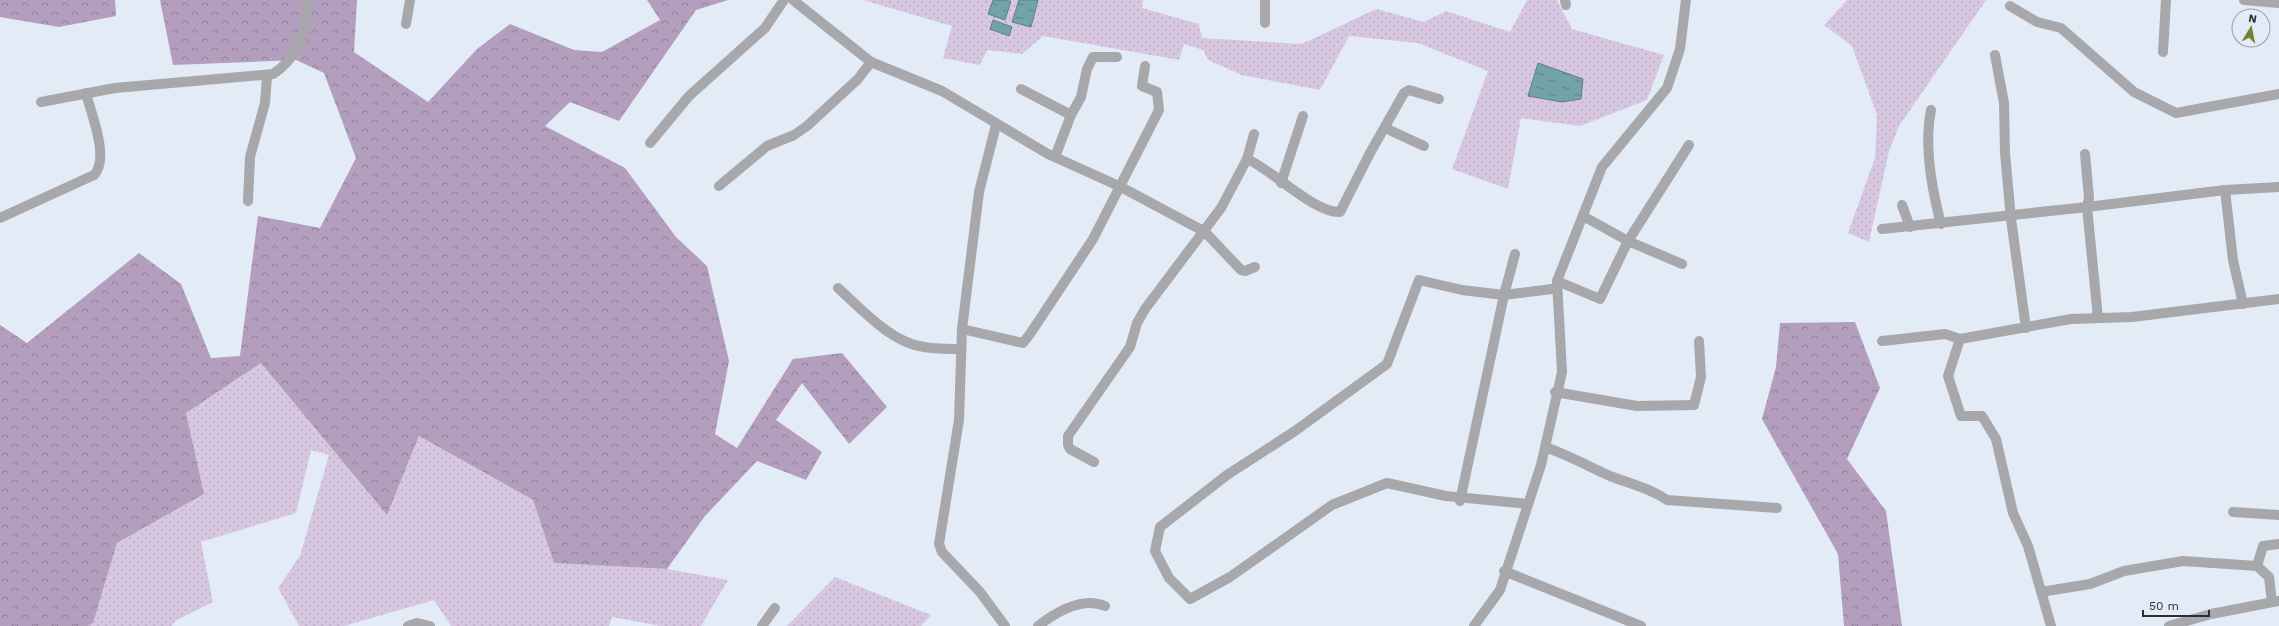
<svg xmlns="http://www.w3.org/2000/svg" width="2279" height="626" font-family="'Work Sans',sans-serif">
  <defs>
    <pattern id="grass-dots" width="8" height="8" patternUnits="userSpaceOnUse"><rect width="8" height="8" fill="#d8c7e1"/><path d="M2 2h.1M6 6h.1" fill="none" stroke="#baabc2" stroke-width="1.8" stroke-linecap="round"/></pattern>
    <pattern id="forest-crowns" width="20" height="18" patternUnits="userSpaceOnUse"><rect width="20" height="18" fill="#b39ebe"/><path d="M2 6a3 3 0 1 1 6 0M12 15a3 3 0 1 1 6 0" fill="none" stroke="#92819b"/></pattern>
    <pattern id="water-ripples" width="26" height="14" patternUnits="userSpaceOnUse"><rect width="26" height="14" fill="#72a3a7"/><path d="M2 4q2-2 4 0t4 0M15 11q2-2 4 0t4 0" fill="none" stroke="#5e8589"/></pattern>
  </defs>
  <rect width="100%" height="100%" fill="#e3ebf7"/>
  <g fill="url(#grass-dots)">
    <path d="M863 0H1143L1142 8 1199 24 1202 38 1302 44 1376 9 1424 22 1446 11 1510 32 1527 0H1557L1572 29 1664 55 1647 100 1580 126 1521 118 1508 189 1452 169 1488 71 1418 43 1349 36 1320 90 1242 75 1208 60 1203 50 1184 44 1179 60 1043 36 1022 54 987 50 980 65 943 58 952 26Z"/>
    <path d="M1847 0H1986L1899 126 1889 151 1869 242 1848 233 1875 158 1877 115 1852 46 1824 25Z"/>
    <path d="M261 363 387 515 419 436 533 500 554 563 667 569 728 580 701 626H661L612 617 609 626H451L434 600 344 626H299L278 588 300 556 329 455 311 450 296 513 201 542 213 602 175 621 172 626H88L93 622 117 543 204 494 185 413Z"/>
    <path d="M835 577 931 615 921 626H787Z"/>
  </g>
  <g fill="url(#forest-crowns)">
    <path d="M0 0H115L116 16 59 27 0 17Z"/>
    <path d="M160 0H357L354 52 428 102 477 49 510 24 574 50 602 52 660 20 647 0H728L696 10 619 121 570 102 545 126 625 168 676 237 707 266 729 361 715 434 737 448 793 359 842 353 887 407 849 444 802 383 776 420 822 452 806 480 757 461 705 516 667 569 554 563 533 500 419 436 387 515 261 363 186 413 204 494 117 543 93 623 88 626H0V325L27 343 139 253 181 284 211 358 240 356 258 216 320 228 356 158 324 73 296 60 173 65Z"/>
    <path d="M1855 322 1880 388 1847 459 1886 511 1902 626H1844L1838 554 1762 419 1776 367 1780 323Z"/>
  </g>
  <g fill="url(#water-ripples)" stroke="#5d8084">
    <path d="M993 0 1011 1 1005 20 988 14Z"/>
    <path d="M1019 0H1038L1031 27 1012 22Z"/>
    <path d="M993 20 1012 27 1009 36 990 29Z"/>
    <path d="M1538 63 1583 79 1581 99 1562 102 1528 96Z"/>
  </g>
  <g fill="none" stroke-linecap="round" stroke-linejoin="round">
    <g stroke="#a7a7ac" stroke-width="10">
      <path d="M793 0 871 62 942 91 1048 154 1121 187 1194 226 1205 232 1241 270 1245 271 1255 267"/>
      <path d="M1265 0V23"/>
      <path d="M1565 0 1566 5"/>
      <path d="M2244 0 2279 3"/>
      <path d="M2010 6 2037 22 2061 28 2134 92 2176 113 2279 94"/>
      <path d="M406 24 410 0"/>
      <path d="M2163 52 2166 0"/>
      <path d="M1995 55 2004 103 2005 153 2011 219 2026 328"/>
      <path d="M1021 89 1071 115"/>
      <path d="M41 102 115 88 273 74C297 59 309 27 307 0"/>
      <path d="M1931 110C1924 144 1932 190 1941 224"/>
      <path d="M996 125 979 192 962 329 959 420 939 544 942 552 980 592 1005 626"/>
      <path d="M1385 128 1424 146"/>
      <path d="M650 143 689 96 765 28 784 0"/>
      <path d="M2085 154 2089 198 2087 207 2225 190 2279 187"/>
      <path d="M1055 157 1071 115 1081 97 1087 69 1093 57H1117"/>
      <path d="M1247 159C1271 169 1314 213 1340 212L1370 153 1404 93 1409 90 1439 99"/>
      <path d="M1281 183 1303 116"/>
      <path d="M719 186 767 146 794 135 807 126 858 79 871 62"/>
      <path d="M2225 190 2233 260 2243 304"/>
      <path d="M248 201 250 157 265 103 267 76"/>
      <path d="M1902 205 1910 227"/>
      <path d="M0 218 94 175C110 158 91 114 86 93"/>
      <path d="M1882 229 2087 207 2098 318"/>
      <path d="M1682 264 1628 241 1689 145"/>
      <path d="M1557 281 1600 299 1628 241 1583 216"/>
      <path d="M838 288C858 306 884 334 909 343 924 349 945 349 961 349"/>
      <path d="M962 329 1023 343 1030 334 1093 239 1159 110 1157 92 1142 86 1145 66"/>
      <path d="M1960 339 1948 376 1961 416H1982L1996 439 2013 513 2028 546 2051 626"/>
      <path d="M1882 341 1945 334 1960 339 2071 319 2132 317 2279 299"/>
      <path d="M1555 392 1637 406 1694 405 1701 377 1699 341"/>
      <path d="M1545 447C1568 455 1588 466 1610 476 1630 484 1650 488 1667 500L1777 508"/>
      <path d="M1094 462 1070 449 1068 445V436L1130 347 1137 323 1145 309 1221 208 1247 159 1254 134"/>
      <path d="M1460 501 1504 295 1515 254"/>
      <path d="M1528 504 1446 496 1387 483 1332 505 1230 577 1190 599 1169 578 1155 551 1160 527 1227 475 1295 431 1387 364 1419 280 1462 290 1504 295 1552 289"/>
      <path d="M2233 512 2279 515"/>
      <path d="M2257 566 2263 546 2279 544"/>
      <path d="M1504 571 1641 626"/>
      <path d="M2041 592 2090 584 2124 571 2183 561 2257 566 2269 577 2272 602"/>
      <path d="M408 626 417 623 430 626"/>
      <path d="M762 626 775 608"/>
      <path d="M1038 626C1056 612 1082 596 1105 606"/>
      <path d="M1474 626 1500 590 1541 465 1562 372 1557 281 1602 167 1667 88 1680 49 1686 0"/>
      <path d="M2169 626 2211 614 2279 601"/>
    </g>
  </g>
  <g transform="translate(2251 28) rotate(10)"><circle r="19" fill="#e3ebf7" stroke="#999fa8"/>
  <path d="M0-3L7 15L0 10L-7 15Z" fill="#728230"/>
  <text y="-6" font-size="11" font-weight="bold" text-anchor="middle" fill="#2b2e32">N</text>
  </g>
  <path d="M2143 610v6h66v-6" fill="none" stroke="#2b2e32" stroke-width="2"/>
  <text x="2149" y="610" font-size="12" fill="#2b2e32" stroke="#e3ebf7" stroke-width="3" paint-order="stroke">50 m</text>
</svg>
